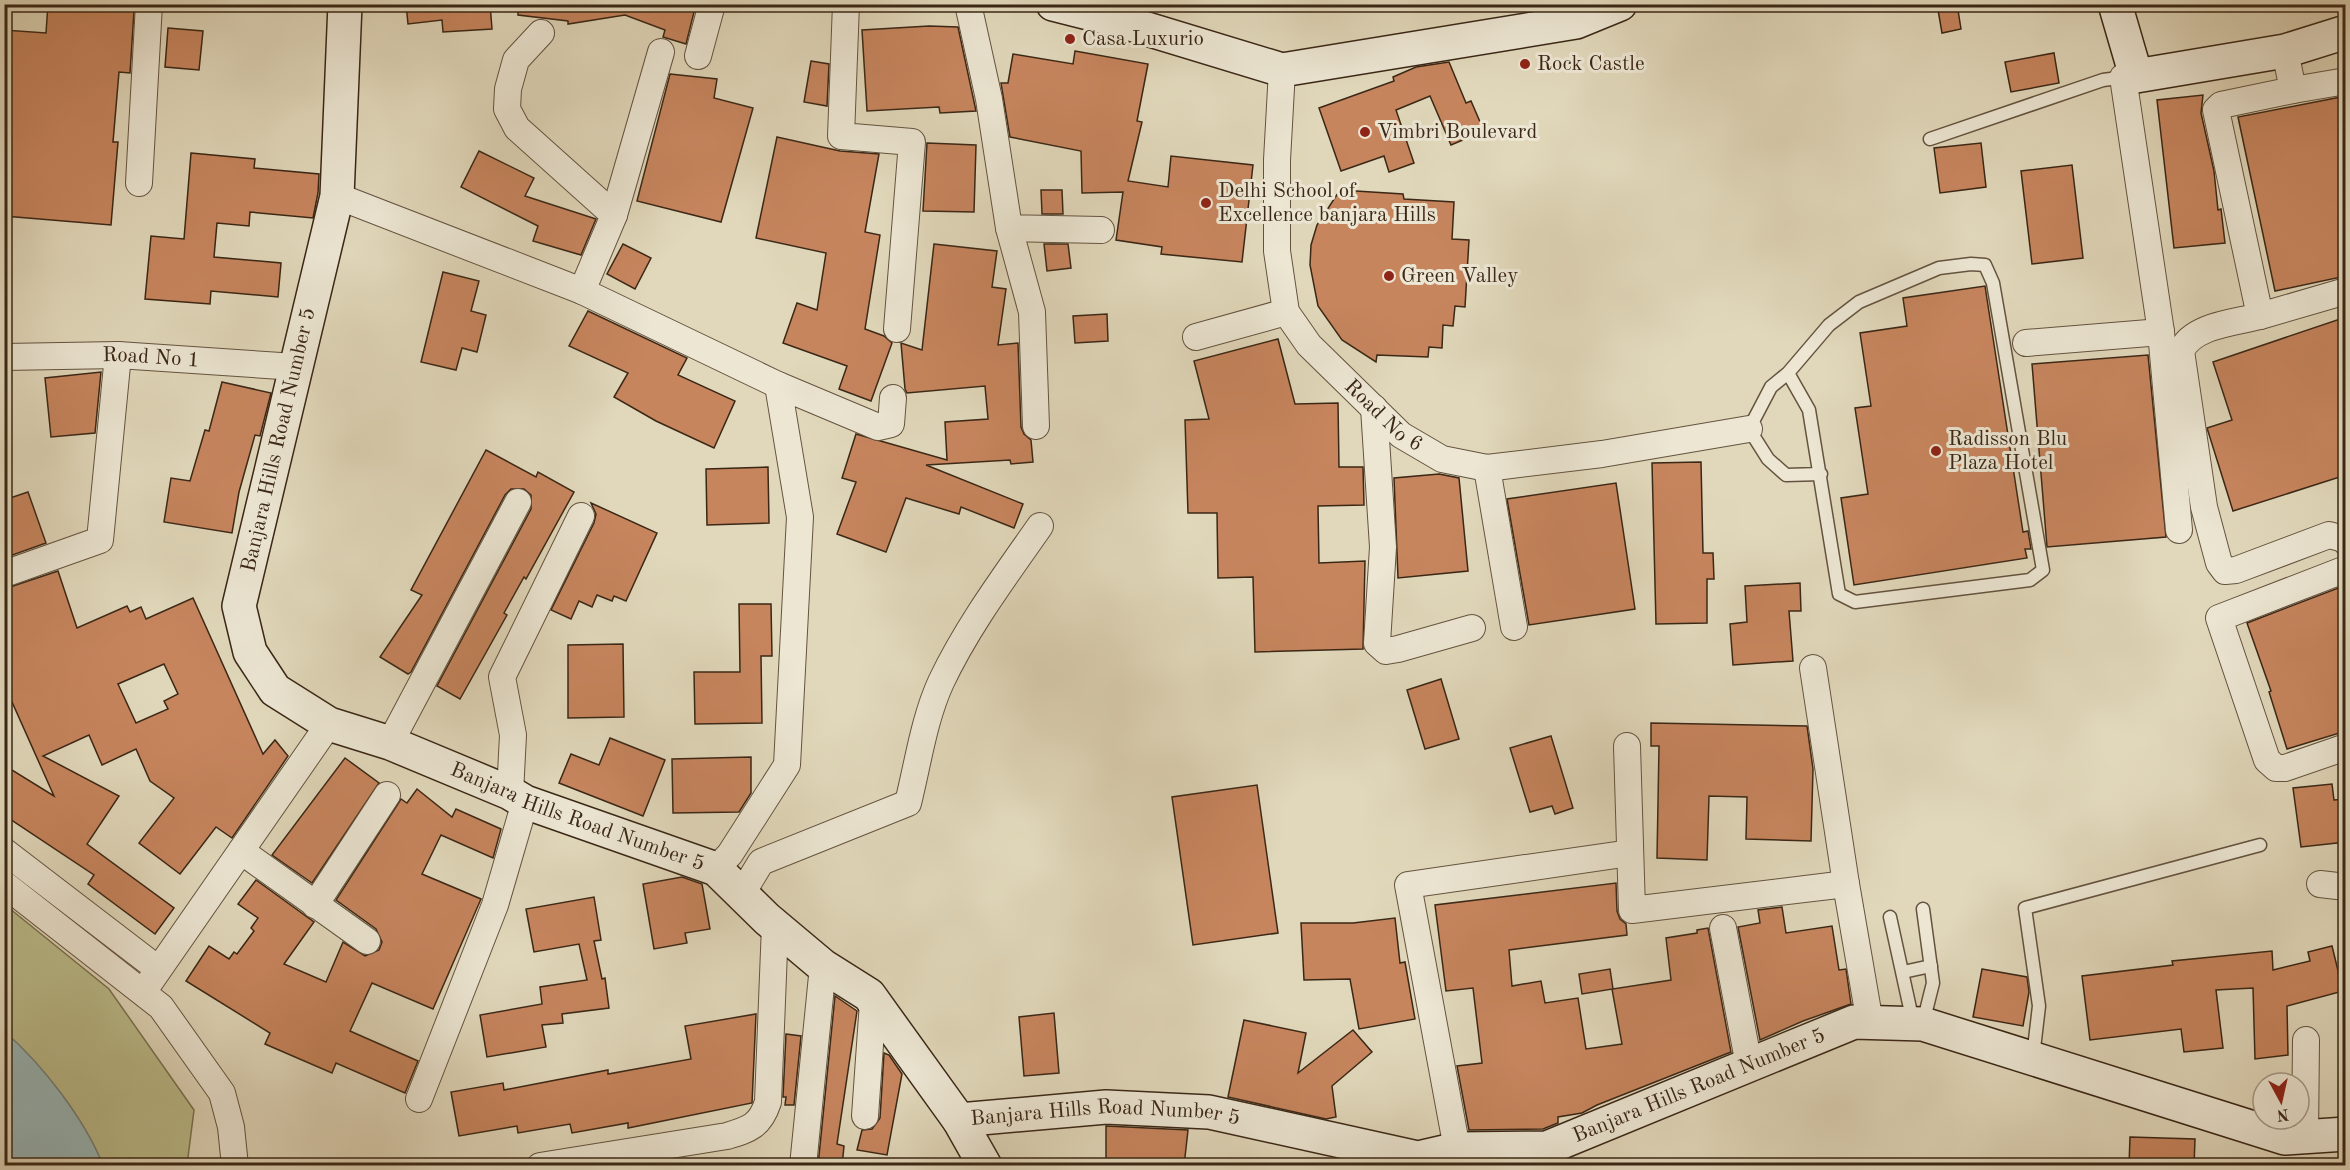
<svg xmlns="http://www.w3.org/2000/svg" width="2350" height="1170" font-family="'Old Standard TT',serif">
  <rect width="100%" height="100%" fill="#e1d8bb"/>
  <filter id="stains"><feTurbulence type="fractalNoise" baseFrequency=".00333" numOctaves="4"/><feColorMatrix values="0 0 0 0 .2 0 0 0 0 .09 0 0 0 0 .02 0 0 0 .5 -.17"/></filter>
  <radialGradient id="worn" r=".72"><stop offset=".6" stop-color="#630" stop-opacity="0"/><stop offset="1" stop-color="#630" stop-opacity=".3"/></radialGradient>
  <path fill="#bbbc8b" stroke="#7a7250" stroke-width="1.5" d="M4 904 109 989 194 1110 187 1165H5Z"/>
  <path fill="#98b8ba" stroke="#727e78" stroke-width="1.5" d="M4 1031C42 1064 84 1118 103 1165H5Z"/>
  <g fill="#c7855e" stroke="#3a2716" stroke-width="1.5" fill-rule="evenodd">
    <path d="M48 4 134 11 130 73 119 72 113 142H118L111 225 4 216 9 171H4V30L46 33Z"/>
    <path d="M406 4H490L492 29 443 32 442 20 408 24Z"/>
    <path d="M518 4H696L686 44 663 37 665 30 625 15 568 24V21L518 15Z"/>
    <path d="M1937 4H1957L1961 29 1942 33Z"/>
    <path d="M929 26 958 27 976 111 940 113 939 107 867 111 862 30Z"/>
    <path d="M168 28 203 31 199 70 165 67Z"/>
    <path d="M1075 51 1148 64 1137 121 1142 122 1128 181 1168 187 1171 156 1253 165 1242 262 1161 254 1162 247 1116 240 1123 192 1082 193 1081 151 1010 137 1001 83H1008L1013 54 1073 64Z"/>
    <path d="M2054 53 2059 83 2011 92 2005 62Z"/>
    <path d="M811 61 829 64 827 106 804 102Z"/>
    <path d="M1449 62 1466 103 1471 101 1484 131 1451 145 1430 96 1396 110 1414 163 1389 172 1384 156 1341 171 1319 108 1394 81 1393 77 1416 67Z"/>
    <path d="M670 74 717 79 714 98 753 108 721 222 637 201Z"/>
    <path d="M2203 95 2201 113 2214 171 2218 210 2221 209 2225 243 2174 248 2157 100Z"/>
    <path d="M2346 96V276L2275 291 2238 117Z"/>
    <path d="M777 137 840 151 879 154 865 232 880 235 865 329 884 336 892 343 871 401 839 389 847 366 783 343 797 303 817 310 826 253 756 238Z"/>
    <path d="M927 143 976 145 974 212 923 211Z"/>
    <path d="M1981 143 1986 187 1940 193 1934 148Z"/>
    <path d="M479 151 534 178 525 196 596 219 581 255 533 241 538 226 461 187Z"/>
    <path d="M191 153 255 159 254 168 319 174 318 193 313 218 250 212 249 226 217 223 214 257 281 263 278 297 211 291 210 304 145 299 151 236 184 239Z"/>
    <path d="M2072 165 2083 258 2032 264 2021 171Z"/>
    <path d="M1041 190H1062L1063 214H1042Z"/>
    <path d="M1340 190 1403 194 1404 199 1454 202 1452 239 1469 240 1465 307 1455 306 1453 326 1443 325 1442 348 1429 347 1428 357 1377 355 1376 362 1342 340 1318 306 1310 265 1311 245 1317 225Z"/>
    <path d="M623 244 651 258 635 289 607 274Z"/>
    <path d="M934 244 997 251 992 287 1006 289 998 345 1018 343 1021 427 1024 434 1031 440 1033 462 1011 464 1010 460 926 465 1023 504 1014 528 961 507 959 514 906 498 886 552 837 534 856 482 842 478 856 434 947 460 945 422 988 419 985 386 907 393 905 389 901 343 922 350Z"/>
    <path d="M1044 244H1068L1071 268 1047 271Z"/>
    <path d="M443 272 479 281 471 311 486 315 477 352 462 348 456 370 421 362Z"/>
    <path d="M1985 286 2023 532 2028 531 2031 549H2025L2027 558 1854 585 1841 498 1868 494 1855 408 1871 406 1860 333 1907 326 1903 298Z"/>
    <path d="M588 311 687 358 678 375 735 401 714 448 656 421 614 397 628 373 569 346Z"/>
    <path d="M1107 314 1108 341 1075 343 1073 316Z"/>
    <path d="M2346 317V475L2233 511 2207 428 2232 420 2213 362Z"/>
    <path d="M1278 339 1295 404 1338 403 1339 467H1363L1364 505 1318 506 1319 563 1365 561 1363 649 1255 652 1253 577 1218 578 1217 513H1188L1185 420 1209 419 1194 361Z"/>
    <path d="M2148 355 2166 537 2047 547 2032 364Z"/>
    <path d="M101 372 95 433 51 437 45 378Z"/>
    <path d="M222 382 271 393 260 436 255 435 239 492 232 533 164 522 171 478 190 481 205 430 209 431Z"/>
    <path d="M486 450 536 477 538 472 574 492 526 579 524 577 504 613 507 615 460 699 437 686 531 509V495L524 489H511L505 495 411 672 408 674 380 657 422 595 411 590Z"/>
    <path d="M1701 462 1703 553H1713L1714 579H1707V623L1656 624 1652 463Z"/>
    <path d="M768 467 769 523 707 525 706 469Z"/>
    <path d="M1439 474 1459 478 1468 571 1398 578 1394 478Z"/>
    <path d="M1616 483 1635 609 1529 625 1507 499Z"/>
    <path d="M28 492 46 543 4 558V500Z"/>
    <path d="M591 503 657 533 626 601 614 596 612 601 597 595 592 607 579 601 571 619 551 610 594 523 596 514Z"/>
    <path d="M58 571 77 628 127 606 130 612 141 607 146 619 193 598 263 754 275 740 288 756 232 838 216 827 180 874 139 843 174 798 150 781 136 749 102 765 89 735 43 756 119 796 87 844 174 908 155 934 88 884 94 875 4 815V765L54 796 4 684V589ZM164 664 178 694 164 701 168 709 136 723 118 684Z"/>
    <path d="M1800 583 1801 611H1789L1793 661 1733 665 1730 624 1747 622 1745 586Z"/>
    <path d="M2346 585V731L2287 749 2269 692 2271 691 2247 623Z"/>
    <path d="M739 604H771L772 656H761L762 723 695 724 694 672H740Z"/>
    <path d="M623 644 624 717 568 718V645Z"/>
    <path d="M1441 679 1459 739 1425 749 1407 690Z"/>
    <path d="M1651 723 1807 726 1813 769 1811 841 1746 839 1747 797 1709 796 1707 860 1657 858 1659 746H1651Z"/>
    <path d="M1551 736 1573 808 1555 814 1552 806 1530 812 1510 748Z"/>
    <path d="M610 738 665 760 643 816 559 783 571 754 599 765Z"/>
    <path d="M751 757V793L739 812 673 813 672 759Z"/>
    <path d="M345 758 379 783 312 883 272 855Z"/>
    <path d="M2332 784 2334 800 2346 799V842L2301 847 2293 788Z"/>
    <path d="M1257 785 1278 933 1193 945 1172 797Z"/>
    <path d="M417 789 452 817 456 809 501 829 493 858 441 835 422 874 481 899 433 1009 372 983 350 1031 418 1061 405 1093 336 1063 332 1073 265 1044 270 1033 186 981 209 946 229 959 234 952 237 954 254 931 251 928 258 918 238 904 256 880 314 922 284 964 326 982 343 942 365 956 379 950 382 942 376 929 336 900 401 799 407 803Z"/>
    <path d="M682 877 702 884 710 929 685 933 687 943 654 949 643 884Z"/>
    <path d="M1616 883 1617 911 1620 919 1626 924 1627 935 1509 950 1512 986 1541 981 1545 1003 1578 998 1586 1049 1622 1044 1612 989 1582 994 1579 974 1610 969 1613 989 1671 980 1666 938 1697 933V930L1708 928 1731 1052 1597 1105 1582 1113 1558 1117V1123L1543 1129 1469 1130 1457 1066 1482 1063 1473 988 1446 991 1435 905Z"/>
    <path d="M594 897 601 940 594 941 602 979 605 978 609 1008 562 1014 563 1023 542 1025 546 1047 487 1057 480 1015 542 1004 540 987 587 980 579 944 534 952 526 909Z"/>
    <path d="M1782 907 1786 933 1832 926 1839 970 1846 969 1851 1004 1803 1021 1760 1040 1738 927 1760 923 1758 910Z"/>
    <path d="M1395 918 1400 963 1405 962 1415 1019 1359 1029 1350 979 1304 980 1301 923H1353Z"/>
    <path d="M2332 946 2343 991 2287 1006 2288 1055 2255 1059 2253 988 2216 990 2223 1048 2184 1052 2181 1029 2090 1040 2082 976 2173 965 2172 961 2272 951 2273 970 2310 961 2308 952Z"/>
    <path d="M1982 969 2027 977 2029 992 2023 1026 1973 1017Z"/>
    <path d="M835 996 857 1011 837 1144 844 1146 842 1166H818Z"/>
    <path d="M1054 1013 1059 1073 1024 1076 1019 1017Z"/>
    <path d="M756 1014 752 1103 628 1128V1123L572 1133 570 1124 518 1133 517 1126 459 1136 451 1092 503 1083 504 1090 608 1070V1074L691 1059 685 1026Z"/>
    <path d="M1244 1020 1306 1033 1298 1073 1353 1030 1372 1052 1332 1086 1336 1117 1326 1119 1228 1097Z"/>
    <path d="M786 1034 801 1036 794 1105H785L786 1097H783Z"/>
    <path d="M884 1053 889 1055 902 1074 887 1155 857 1150 862 1130 872 1129 880 1118Z"/>
    <path d="M1106 1126 1188 1130 1184 1166H1106Z"/>
    <path d="M2130 1137 2195 1139 2194 1166H2129Z"/>
  </g>
  <g fill="none" stroke-linecap="round" stroke-linejoin="round">
    <defs>
      <g id="lane">
        <path d="M1930 139 2103 80 2126 77"/>
        <path d="M1788 373 1809 410 1839 594 1855 602 2030 580 2043 570 1993 283 1985 265 1971 264 1939 268 1859 302 1829 325 1788 373 1771 387 1749 429 1768 459 1786 475 1821 474"/>
        <path d="M1923 909 1933 983 1923 1023"/>
        <path d="M1890 917 1913 1022"/>
        <path d="M1903 972 1931 966"/>
        <path d="M2033 1057 2039 1006 2025 908 2260 845"/>
      </g>
      <g id="street">
        <path d="M846 4 841 136 912 142 897 329"/>
        <path d="M968 4 989 99 1009 228 1101 230"/>
        <path d="M541 33 516 60 508 89 507 109 517 128 614 215 582 291"/>
        <path d="M2285 51 2293 90 2346 81"/>
        <path d="M698 56 712 4"/>
        <path id="s1" d="M1282 70 1277 160V251L1286 312 1309 345 1401 435 1442 459 1487 468 1602 454 1749 429"/>
        <path d="M2123 77 2161 332 2179 530"/>
        <path d="M2293 90 2221 105 2216 110 2260 316 2346 291"/>
        <path d="M139 183 149 4"/>
        <path d="M337 196 582 291 778 385"/>
        <path d="M614 215 661 52"/>
        <path d="M1009 228 1032 312 1036 426"/>
        <path d="M2260 316C2234 323 2193 325 2181 351L2204 507 2219 563 2225 571 2236 570 2329 535 2344 539 2346 542"/>
        <path d="M1196 337 1286 312"/>
        <path d="M2026 343 2161 332"/>
        <path id="s2" d="M4 357 118 355 296 367"/>
        <path d="M1374 408 1383 547 1377 643 1386 651 1398 649 1472 628"/>
        <path d="M1487 468 1514 627"/>
        <path d="M2346 569 2219 618 2267 760 2276 768H2285L2346 747"/>
        <path d="M4 574 100 540 118 355"/>
        <path d="M1813 668 1846 884"/>
        <path d="M390 743 518 502"/>
        <path d="M1627 746 1632 910 1846 884 1870 1023"/>
        <path d="M510 793 513 735 502 677 581 516"/>
        <path d="M4 851 158 969"/>
        <path d="M241 851 367 941"/>
        <path d="M716 869 730 854 787 765 800 517 778 385 878 427 891 424 893 398"/>
        <path d="M4 884 161 1007 222 1093 231 1127 235 1166"/>
        <path d="M2320 884 2346 887"/>
        <path d="M741 895 761 862 908 803C918 763 924 719 941 682 967 627 1005 576 1040 526"/>
        <path d="M315 905 387 795"/>
        <path d="M1723 928 1749 1065"/>
        <path d="M143 992 329 724"/>
        <path d="M419 1099 495 905 525 802"/>
        <path d="M865 1116 873 1002"/>
        <path d="M2305 1137 2306 1040"/>
        <path d="M1457 1149 1408 885 1630 853"/>
        <path d="M540 1166 727 1136C750 1129 760 1126 768 1102L775 925"/>
        <path d="M803 1166 823 966"/>
      </g>
      <g id="secondary">
        <path id="s3" d="M345 4 337 196 239 606 250 652 275 690 329 724 390 743 510 793 525 802 716 869 767 919 823 966 869 995 959 1120 985 1166"/>
        <path d="M1053 4 1124 22 1282 70 1576 22 1620 4"/>
        <path d="M2115 4 2136 76 2285 51 2346 32"/>
        <path id="s4" d="M959 1120 1106 1107 1209 1112 1418 1158 1457 1149 1547 1148 1854 1022 1923 1024 2285 1138 2346 1134"/>
      </g>
    </defs>
    <use href="#lane" stroke="#64533f" stroke-width="15"/>
    <use href="#street" stroke="#64533f" stroke-width="28"/>
    <use href="#secondary" stroke="#3a2716" stroke-width="36"/>
    <use href="#lane" stroke="#ece6d3" stroke-width="12"/>
    <use href="#street" stroke="#ece6d3" stroke-width="26"/>
    <use href="#secondary" stroke="#ece6d3" stroke-width="33"/>
  </g>
  <g fill="#8f2418" stroke="#ece6d3" stroke-width="2">
    <circle cx="1070" cy="39" r="6"/>
    <circle cx="1525" cy="64" r="6"/>
    <circle cx="1365" cy="132" r="6"/>
    <circle cx="1206" cy="203" r="6"/>
    <circle cx="1389" cy="276" r="6"/>
    <circle cx="1936" cy="451" r="6"/>
  </g>
  <g text-anchor="middle" dominant-baseline="central" stroke-width="6" stroke-linejoin="round" paint-order="stroke">
    <g font-size="21" fill="#3a2716" stroke="#ece6d3" text-anchor="start">
      <text x="1082" y="39">Casa Luxurio</text>
      <text x="1537" y="64">Rock Castle</text>
      <text x="1377" y="132">Vimbri Boulevard</text>
      <text x="1218" y="191">Delhi School of<tspan x="1218" dy="24">Excellence banjara Hills</tspan></text>
      <text x="1401" y="276">Green Valley</text>
      <text x="1948" y="439">Radisson Blu<tspan x="1948" dy="24">Plaza Hotel</tspan></text>
    </g>
    <g font-size="21" fill="#3a2716" stroke="#ece6d3">
      <text stroke="none"><textPath href="#s2" startOffset="147">Road No 1</textPath></text>
      <text stroke="none"><textPath href="#s1" startOffset="386">Road No 6</textPath></text>
      <text transform="translate(279 440) rotate(-77)">Banjara Hills Road Number 5</text>
      <text stroke="none"><textPath href="#s3" startOffset="1036">Banjara Hills Road Number 5</textPath></text>
      <text stroke="none"><textPath href="#s4" startOffset="759">Banjara Hills Road Number 5</textPath></text>
      <text stroke="none"><textPath href="#s4" startOffset="147">Banjara Hills Road Number 5</textPath></text>
    </g>
  </g>
  <rect width="2350" height="1170" fill="none" stroke="#e1d8bb" stroke-width="24"/>
  <rect x="6" y="6" width="2338" height="1158" fill="none" stroke="#3a2716" stroke-width="3"/>
  <rect x="12" y="12" width="2326" height="1146" fill="none" stroke="#3a2716" stroke-width="1.5"/>
  <g transform="translate(2281 1101) rotate(172)"><circle r="28" fill="#ece6d3" stroke="#a59a87" stroke-width="1.5"/>
  <path d="M0-4.5L10 22L0 15L-10 22Z" fill="#8f2418"/>
  <text y="-9" font-size="16" font-weight="bold" text-anchor="middle" fill="#3a2716">N</text>
  </g>
  <rect width="100%" height="100%" filter="url(#stains)"/>
  <rect width="100%" height="100%" fill="url(#worn)"/>
</svg>
